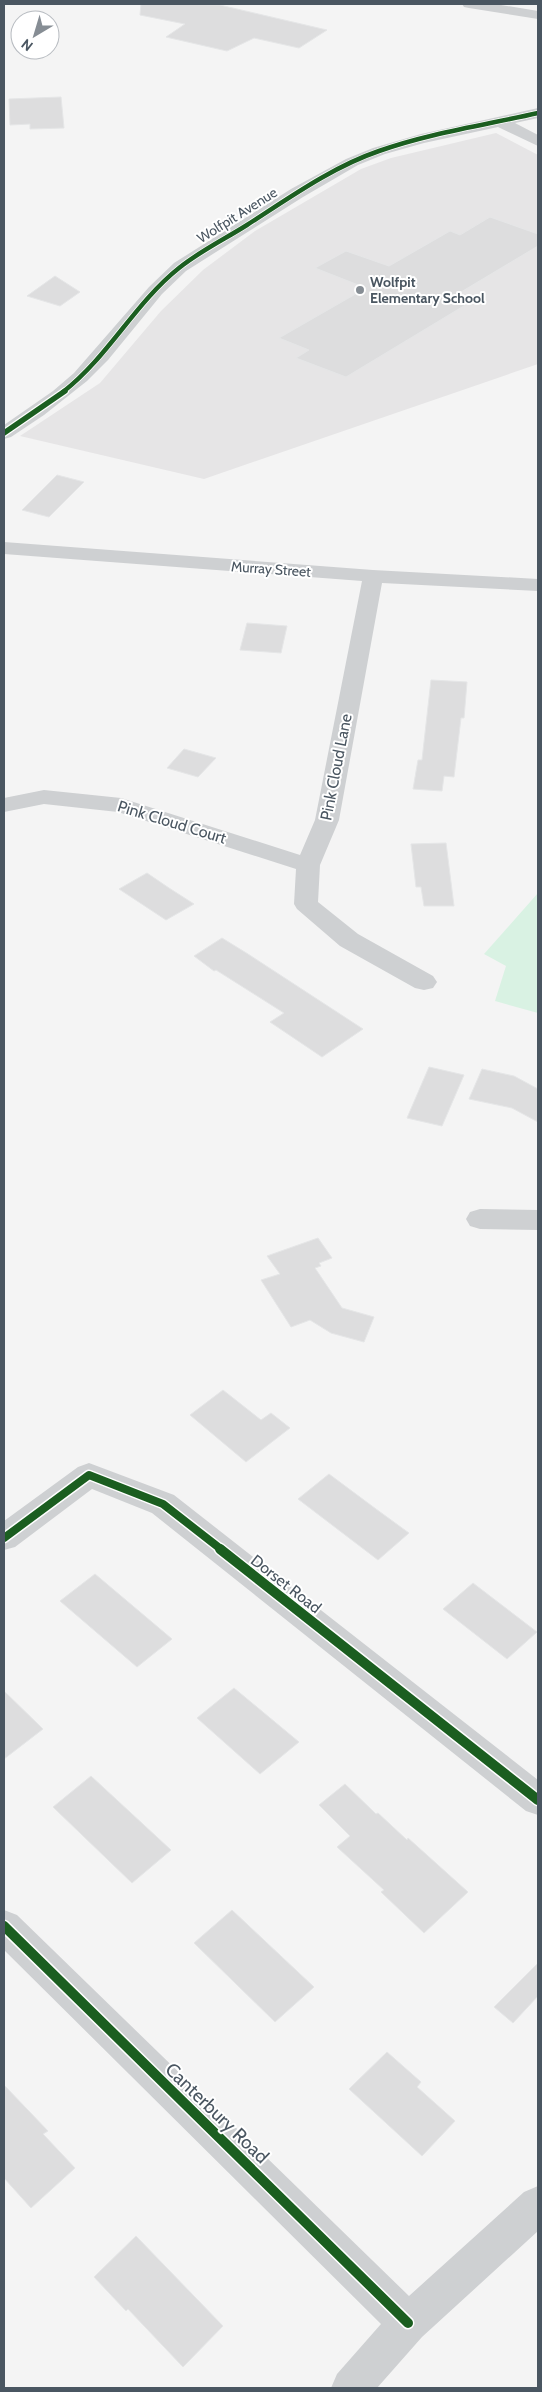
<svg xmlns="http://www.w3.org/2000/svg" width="542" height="2392" font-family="Cabin,sans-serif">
  <rect width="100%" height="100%" fill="#f4f4f4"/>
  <path fill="#e6e5e6" d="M496 133 538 155V364L204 479 20 436 100 383 161 311 203 270 255 231 361 169 391 158Z"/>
  <path fill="#d9f2e3" d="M538 893V1013L495 1001 506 966 484 954Z"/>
  <g fill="#ddddde" stroke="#e5e6e7">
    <path d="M141 4 220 5 327 30 299 48 254 38 227 51 166 37 185 24 140 15Z"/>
    <path d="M61 97 64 128 30 129V124L10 125 9 99Z"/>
    <path d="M490 217 538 234V246L451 298 467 304 346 377 296 358 309 350 279 338 366 288 315 268 346 251 389 266 450 231 460 235Z"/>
    <path d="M55 276 80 292 60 306 27 296Z"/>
    <path d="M57 475 84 482 49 517 22 510Z"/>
    <path d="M247 623 287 626 281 653 240 650Z"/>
    <path d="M431 680 467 682 464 718H461L454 777 444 776 442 791 413 789 418 760H422Z"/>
    <path d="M184 749 216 758 198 777 167 768Z"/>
    <path d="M446 843 454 906H424L421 887H416L411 844Z"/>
    <path d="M147 873 169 888 194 904 166 920 119 889Z"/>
    <path d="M222 938 248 954 363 1029 322 1057 270 1022 284 1013 216 970 214 971 194 956Z"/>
    <path d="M429 1067 464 1075 442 1126 407 1118Z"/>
    <path d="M482 1069 514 1076 538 1089V1122L512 1108 469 1099Z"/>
    <path d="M318 1238 332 1258 319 1263 321 1266 315 1268 342 1308 374 1317 364 1342 331 1333 310 1320 291 1327 261 1280 280 1274 267 1256Z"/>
    <path d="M223 1390 261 1420 271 1413 290 1428 246 1462 190 1415Z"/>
    <path d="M329 1474 376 1509 409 1533 378 1560 298 1499Z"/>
    <path d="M95 1574 172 1639 137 1667 60 1601Z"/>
    <path d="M473 1583 537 1632 507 1659 443 1609Z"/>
    <path d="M234 1688 299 1742 260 1774 197 1718Z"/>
    <path d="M4 1691 43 1729 4 1759Z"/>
    <path d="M91 1776 171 1850 132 1883 53 1807Z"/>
    <path d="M345 1784 376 1814 378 1813 407 1840 408 1838 468 1892 424 1933 381 1892 384 1890 337 1847 350 1836 319 1805Z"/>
    <path d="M232 1910 314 1987 275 2022 194 1943Z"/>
    <path d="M538 1963V1996L513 2023 494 2007Z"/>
    <path d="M387 2052 421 2082 417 2087 455 2121 422 2156 349 2089Z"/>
    <path d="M4 2085 48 2131 43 2134 75 2168 31 2208 4 2178Z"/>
    <path d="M136 2236 223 2326 183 2367 128 2309 126 2311 94 2277Z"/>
  </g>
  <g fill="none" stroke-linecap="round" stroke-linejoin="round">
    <g fill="#ced0d2" fill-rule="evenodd">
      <path d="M462 4H495L538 11V19L469 8 464 7Z"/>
      <path d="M538 108V118L515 123 538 135V146L498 127 424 143 385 154 358 165 303 197 186 271 162 294 108 360 87 381 44 415 11 437 4 439V425L53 391 74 373 149 287 174 263 291 189 346 159 373 148 421 134Z"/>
      <path d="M4 542 373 570 538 579V591L382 583 339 820 320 865 318 902 358 934 433 976 437 982 433 988 424 990 415 988 340 946 297 909 294 904 296 869 118 812 44 804 4 812V798L44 790 121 798 300 855 315 820 362 581 4 554Z"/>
      <path d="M480 1209 538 1210V1230L480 1229 470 1226 466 1219 470 1212Z"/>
      <path d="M89 1463 174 1495 538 1780V1815L526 1811 152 1513 92 1489 15 1547 4 1550V1521L78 1467Z"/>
      <path d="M4 1910 17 1915 409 2296 524 2192 538 2186V2231L422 2337 377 2388H331L337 2374 381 2324 4 1950Z"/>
    </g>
    <defs>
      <path id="cycleway-far3" d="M63 392C108 357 135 303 179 268 200 251 225 239 247 225 289 198 332 167 379 151 430 133 485 125 538 113"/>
      <path id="cycleway-far2" d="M4 433 65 391"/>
      <path id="cycleway-far1" d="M4 1538 89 1475 163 1504 222 1550"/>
      <g id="cycleway">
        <path d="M220 1549 538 1800"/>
        <path d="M4 1926 408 2323"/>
      </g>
    </defs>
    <use href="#cycleway-far3" stroke="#fff" stroke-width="6"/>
    <use href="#cycleway-far2" stroke="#fff" stroke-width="8"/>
    <use href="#cycleway-far1" stroke="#fff" stroke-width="11"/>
    <use href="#cycleway" stroke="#fff" stroke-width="13"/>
    <use href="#cycleway-far3" stroke="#1b5e20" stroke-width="4.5"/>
    <use href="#cycleway-far2" stroke="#1b5e20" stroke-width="5.5"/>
    <use href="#cycleway-far1" stroke="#1b5e20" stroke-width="8"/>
    <use href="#cycleway" stroke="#1b5e20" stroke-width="10"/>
  </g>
  <circle fill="#868d94" stroke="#fff" stroke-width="2" cx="360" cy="290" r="5"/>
  <g text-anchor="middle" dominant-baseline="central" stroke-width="4" stroke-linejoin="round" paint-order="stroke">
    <g font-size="14" fill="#4a5661" stroke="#fff">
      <text transform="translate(237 215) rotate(-32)">Wolfpit Avenue</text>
      <text transform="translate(271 569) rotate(4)">Murray Street</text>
    </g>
    <g font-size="14" font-weight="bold" fill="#4a5661" stroke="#fff" text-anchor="start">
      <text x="370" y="282">Wolfpit<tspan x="370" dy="16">Elementary School</tspan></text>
    </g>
    <g font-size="16" fill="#4a5661" stroke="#fff">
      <text transform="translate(336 767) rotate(-79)">Pink Cloud Lane</text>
      <text transform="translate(172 822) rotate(17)">Pink Cloud Court</text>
      <text transform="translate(286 1584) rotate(38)">Dorset Road</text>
    </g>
    <g font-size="19" fill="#4a5661" stroke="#fff">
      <text transform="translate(217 2113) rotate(44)">Canterbury Road</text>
    </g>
  </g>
  <rect width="542" height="2392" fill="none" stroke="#4a5661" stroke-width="10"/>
  <g transform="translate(35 35) rotate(218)"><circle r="24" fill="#ffffff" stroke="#b7bbc0"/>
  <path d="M0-4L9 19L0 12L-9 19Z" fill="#868d94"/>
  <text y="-8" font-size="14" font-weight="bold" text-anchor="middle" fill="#4a5661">N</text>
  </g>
</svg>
